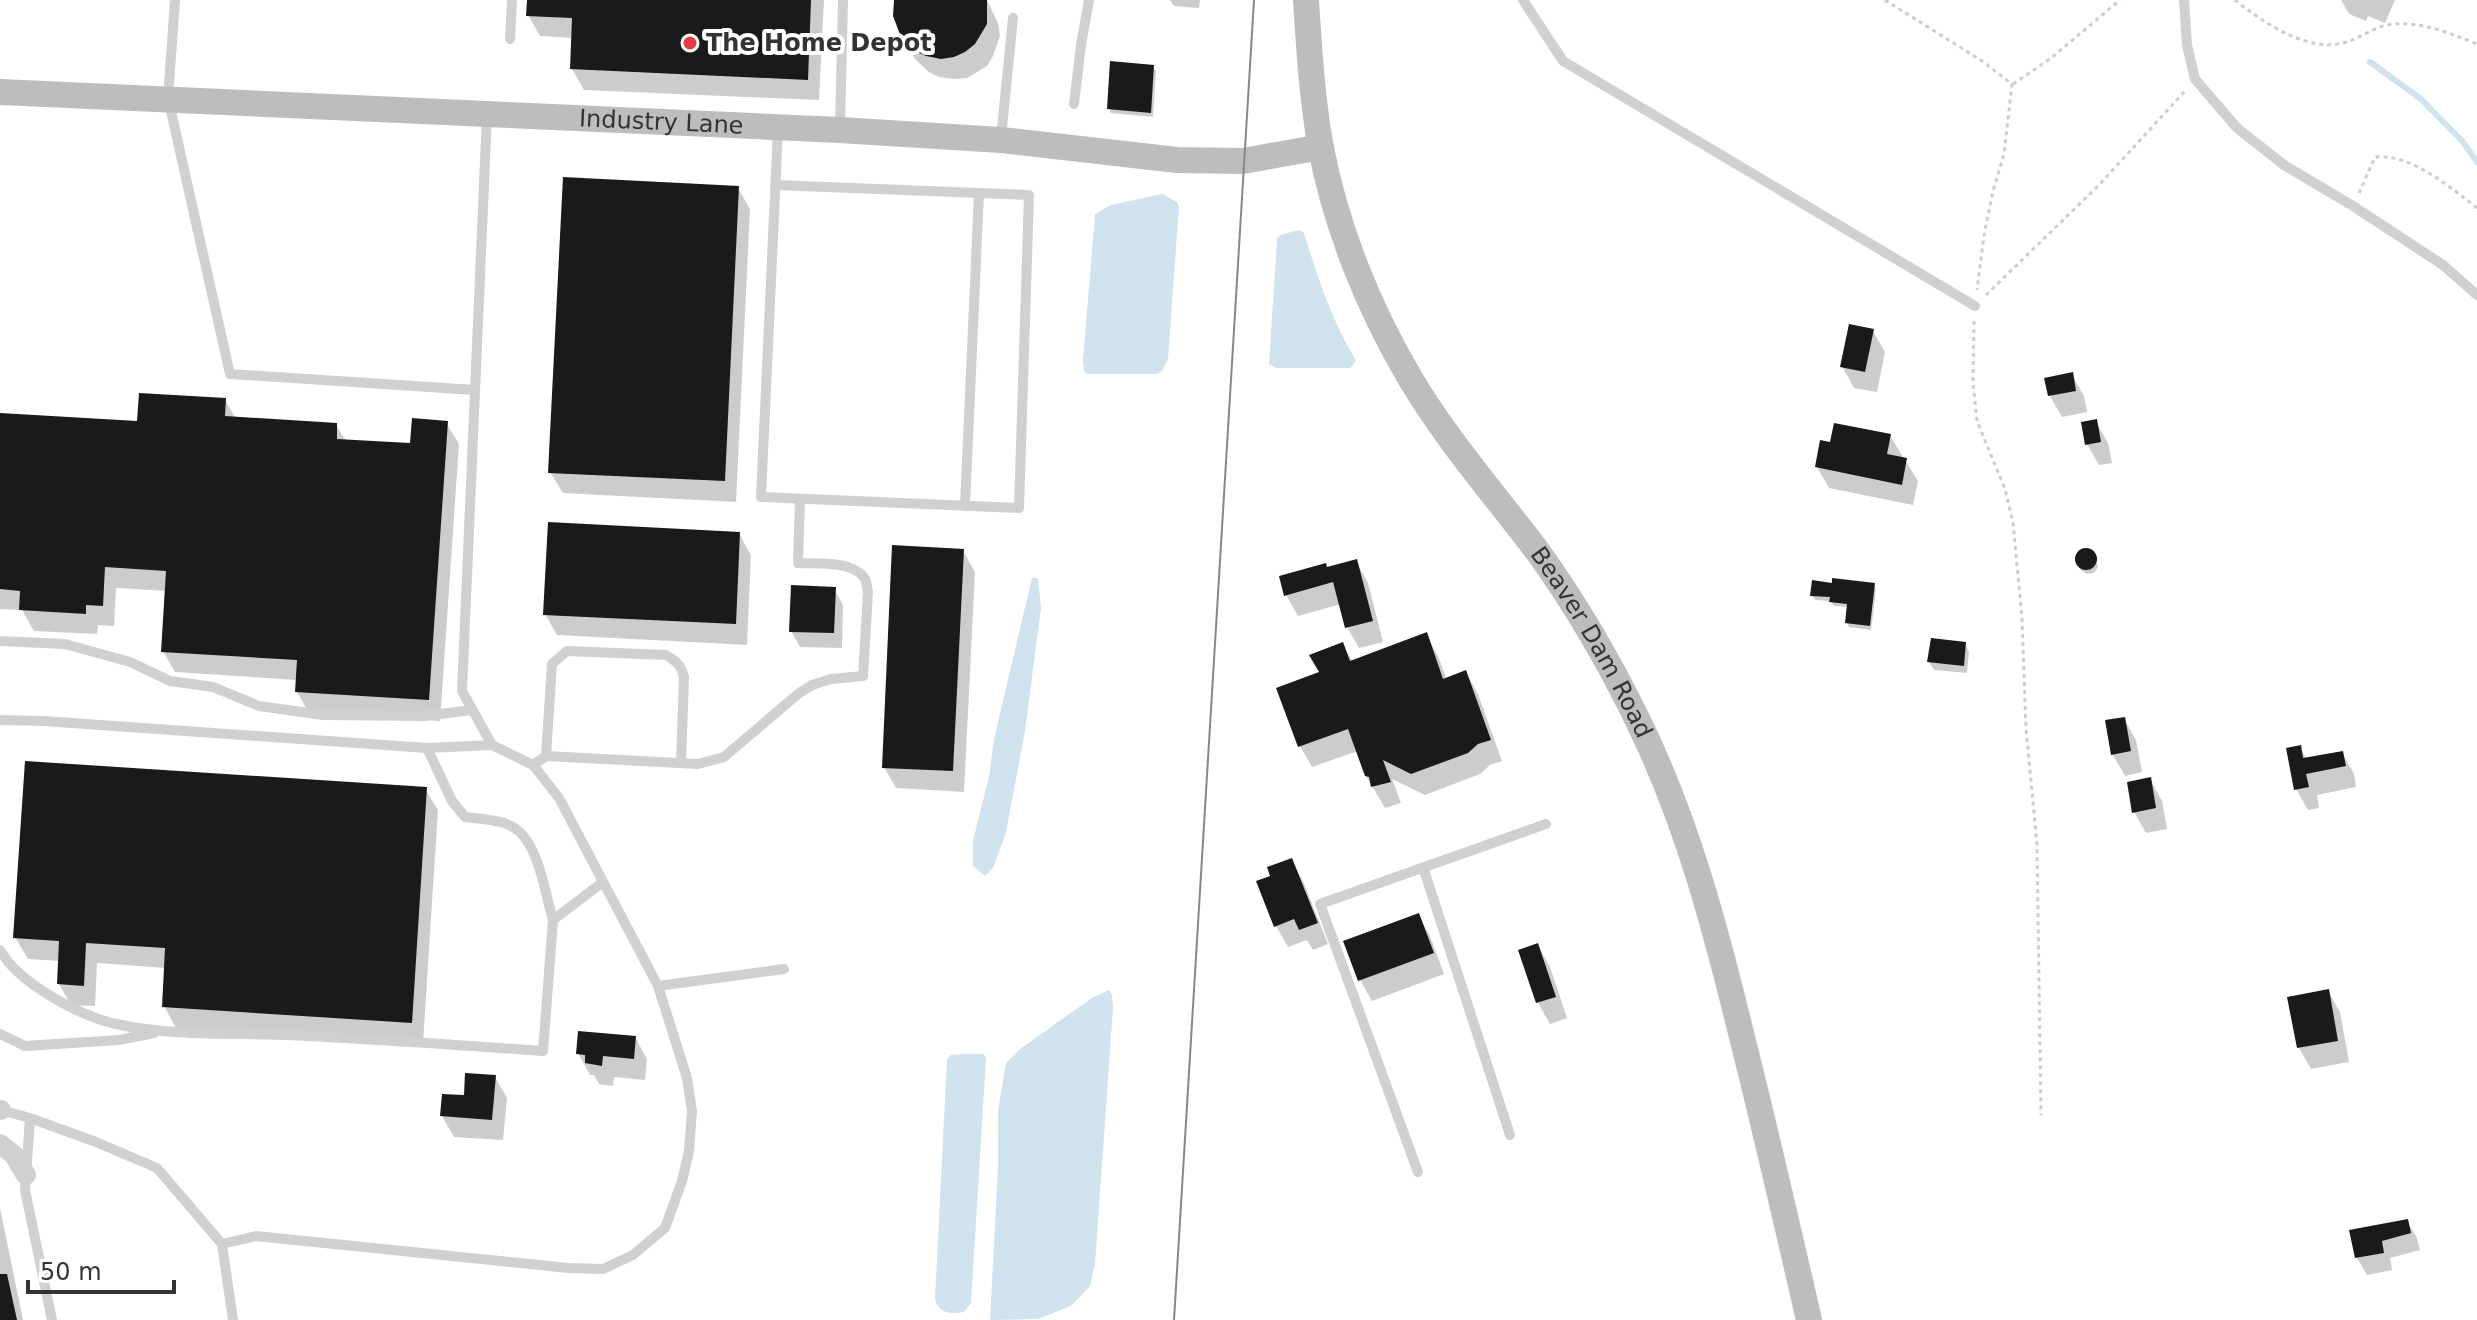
<svg xmlns="http://www.w3.org/2000/svg" width="2477" height="1320" font-family="'DejaVu Sans',sans-serif">
  <rect width="100%" height="100%" fill="#fff"/>
  <g fill="#cfe2ee">
    <path d="M1162 194 1177 202 1179 207 1168 359 1162 371 1157 374H1087L1084 371 1083 360 1095 214 1111 205Z"/>
    <path d="M1299 230 1304 233C1317 276 1331 318 1354 357L1356 361 1350 368H1277L1269 364 1277 239 1280 235Z"/>
    <path d="M1032 578H1038L1041 608 1025 731 1006 832 993 868 985 876 973 866V841L989 777 994 739Z"/>
    <path d="M1109 990 1112 995 1113 1008 1095 1264 1090 1286 1071 1306 1038 1319 990 1320 998 1166V1111L1006 1063 1020 1049 1092 998Z"/>
    <path d="M966 1054H984L986 1059 971 1303 964 1312C951 1314 939 1314 935 1299L947 1059 951 1055Z"/>
  </g>
  <g fill="#0003">
    <path d="M529 0H824L819 100 584 90 572 69 573 38 540 36 528 15Z"/>
    <path d="M897 0H987L998 23 1000 36 993 56 987 66 967 78 954 79 939 77 929 72 915 59 903 36Z"/>
    <path d="M1170 0H1200L1199 8 1174 6Z"/>
    <path d="M2341 0H2395L2385 23 2368 16 2366 21 2349 14Z"/>
    <path d="M1153 66 1156 71 1153 117 1111 113 1109 109Z"/>
    <path d="M738 188 750 209 736 502 563 493 550 472Z"/>
    <path d="M1873 331 1885 352 1877 392 1854 388 1842 366Z"/>
    <path d="M2072 375 2084 396 2087 412 2062 417 2050 396 2047 380Z"/>
    <path d="M225 400 236 419 336 425 346 441 412 445 446 423 459 444 440 721 309 713 297 692 298 680 175 672 163 651 167 591 116 588 114 626 98 625 97 634 34 631 22 610 0 609V415L139 424Z"/>
    <path d="M2096 422 2108 443 2112 463 2099 465 2087 444Z"/>
    <path d="M1890 436 1918 481 1913 505 1829 488 1817 467 1831 444Z"/>
    <path d="M739 534 751 555 747 645 557 635 545 614Z"/>
    <path d="M2087 550 2094 554 2098 567 2094 573 2087 574 2081 570 2076 557 2080 551Z"/>
    <path d="M963 551 975 572 964 792 896 788 884 767Z"/>
    <path d="M1356 561 1368 583 1383 642 1359 648 1347 627 1341 604 1298 616 1286 595 1327 569Z"/>
    <path d="M1874 585 1876 590 1871 630 1849 627 1847 623 1849 607 1834 606 1831 601 1815 600 1812 595Z"/>
    <path d="M834 589 843 605 842 648 800 647 791 631Z"/>
    <path d="M1426 635 1438 656 1447 680 1466 673 1478 694 1502 761 1490 765 1480 774 1425 795 1392 779 1401 803 1385 808 1366 776 1358 751 1312 767 1300 746 1322 674 1342 644 1353 662Z"/>
    <path d="M1965 644 1969 652 1967 673 1934 670 1929 662Z"/>
    <path d="M2124 719 2136 740 2142 772 2125 776 2113 755 2107 722Z"/>
    <path d="M2300 747 2307 760 2342 753 2354 774 2356 787 2317 795 2319 808 2308 810 2296 789Z"/>
    <path d="M2150 779 2162 801 2167 829 2146 833 2134 812Z"/>
    <path d="M425 789 438 810 423 1043 176 1028 164 1006 166 968 97 963 95 1006 71 1005 59 984 60 961 28 959 15 937Z"/>
    <path d="M1291 860 1303 881 1328 944 1313 950 1307 940 1288 947 1276 926Z"/>
    <path d="M1418 915 1430 936 1444 974 1372 1001 1360 980 1346 942Z"/>
    <path d="M1538 946 1550 967 1567 1018 1550 1024 1538 1003 1521 951Z"/>
    <path d="M2328 991 2340 1012 2349 1062 2311 1069 2299 1048Z"/>
    <path d="M635 1037 647 1059 645 1080 614 1077 613 1086 599 1084 594 1075H590L578 1053Z"/>
    <path d="M495 1077 507 1098 503 1140 454 1137 442 1116Z"/>
    <path d="M0 1208 23 1320H0Z"/>
    <path d="M2407 1221 2417 1238 2420 1250 2390 1258 2392 1270 2367 1275 2357 1258Z"/>
  </g>
  <g fill="none" stroke-linecap="round" stroke-linejoin="round">
    <path stroke="#cfe2ee" stroke-width="6" d="M2370 62 2421 99 2463 142 2477 162"/>
  </g>
  <g fill="#1a1a1a">
    <path d="M527 0H811L808 80 570 69 572 18 526 16Z"/>
    <path d="M894 0H987V24L975 44 965 52 954 57 941 59 926 56 915 51 901 37 893 16Z"/>
    <path d="M1110 61 1154 65 1151 113 1107 109Z"/>
    <path d="M563 177 739 186 725 481 548 473Z"/>
    <path d="M1849 324 1874 329 1865 372 1840 367Z"/>
    <path d="M2073 372 2076 391 2048 396 2044 378Z"/>
    <path d="M139 393 226 398 225 416 337 423V439L410 443 412 418 448 421 429 700 295 692 297 660 161 652 166 571 105 567 103 606 86 605V614L19 610 20 591 0 589V413L137 421Z"/>
    <path d="M2097 419 2101 442 2085 445 2081 422Z"/>
    <path d="M1834 423 1891 434 1887 454 1907 458 1902 485 1815 467 1820 440 1830 442Z"/>
    <path d="M548 522 740 532 736 624 543 615Z"/>
    <path d="M892 545 964 549 953 771 882 768Z"/>
    <circle cx="2086" cy="559" r="11"/>
    <path d="M1357 559 1373 621 1345 628 1333 582 1284 596 1279 576 1326 563 1327 567Z"/>
    <path d="M1832 578 1875 583 1870 626 1845 623 1847 604 1829 602 1830 597 1810 596 1812 580 1832 583Z"/>
    <path d="M791 585 836 587 834 633 789 632Z"/>
    <path d="M1427 632 1443 679 1466 670 1491 740 1478 744 1468 753 1411 774 1383 760 1391 782 1371 787 1369 777 1365 776 1348 729 1298 747 1276 688 1319 672 1309 655 1343 642 1350 661Z"/>
    <path d="M1931 638 1966 642 1964 666 1927 662Z"/>
    <path d="M2125 717 2131 751 2111 755 2105 720Z"/>
    <path d="M2301 745 2303 758 2343 751 2346 766 2306 774 2309 787 2294 790 2286 748Z"/>
    <path d="M25 761 427 787 412 1023 162 1007 165 948 86 943 84 986 57 984 59 941 13 938Z"/>
    <path d="M2151 777 2156 808 2132 813 2127 782Z"/>
    <path d="M1292 858 1318 923 1299 930 1294 919 1274 927 1256 881 1270 876 1267 867Z"/>
    <path d="M1419 913 1434 953 1358 981 1343 941Z"/>
    <path d="M1538 943 1556 997 1536 1003 1518 950Z"/>
    <path d="M2329 989 2338 1041 2297 1048 2287 997Z"/>
    <path d="M578 1031 636 1036 634 1059 603 1056 602 1066 585 1063V1055L576 1054Z"/>
    <path d="M465 1073 496 1075 492 1120 440 1116 442 1094 464 1095Z"/>
    <path d="M2408 1219 2411 1233 2382 1241 2384 1253 2355 1258 2349 1230Z"/>
    <path d="M0 1274H7L17 1320H0Z"/>
  </g>
  <g fill="none" stroke-linecap="round" stroke-linejoin="round">
    <g stroke="#cdcdcd" stroke-width="3" stroke-dasharray="4 4" stroke-linecap="butt">
      <path d="M1885 0 1982 61 2012 84 2004 154 1993 191 1984 235 1977 290"/>
      <path d="M2235 0C2264 23 2309 54 2347 42 2362 37 2378 25 2393 24 2424 22 2449 33 2477 44"/>
      <path d="M2013 84 2050 59 2120 0"/>
      <path d="M2359 193 2375 157C2410 153 2450 187 2477 208"/>
      <path d="M1986 295 2099 185 2185 91"/>
      <path d="M1974 321 1973 383 1977 421 2005 489 2013 523 2022 618 2026 728 2037 845 2041 1115"/>
    </g>
    <g stroke="#d0d0d0" stroke-width="10">
      <path d="M175 0 168 98 230 374 475 390"/>
      <path d="M1523 0 1563 61 1975 306"/>
      <path d="M2184 0 2187 45 2195 79 2237 128 2284 165 2353 206 2443 265 2477 295"/>
      <path d="M510 39 512 0"/>
      <path d="M1074 104 1081 45 1089 0"/>
      <path d="M487 115 462 691 492 745"/>
      <path d="M840 128 843 0"/>
      <path d="M1001 138 1013 18"/>
      <path d="M775 185 1029 195 1019 508 761 497 778 129"/>
      <path d="M965 506 979 193"/>
      <path d="M0 641 65 644 130 662 170 681 213 687 259 706 323 715 424 716 472 710"/>
      <path d="M0 720 44 721 427 748 492 745 533 765 559 798 658 986 784 969"/>
      <path d="M427 748 452 801 465 817C479 819 496 819 509 825 539 838 544 891 553 920"/>
      <path d="M546 756 552 664 567 651 666 655C676 661 681 665 684 677L681 763"/>
      <path d="M533 765 546 756 698 764 724 757 798 694 812 685 831 679 863 676 868 592C867 588 867 583 865 579 854 560 816 564 798 563L800 499"/>
      <path d="M1423 867 1510 1135"/>
      <path d="M0 950C18 983 80 1016 116 1024 169 1036 232 1033 287 1035 372 1039 458 1045 543 1051L553 920 603 882"/>
      <path d="M0 1034 25 1046 119 1040 154 1033"/>
      <path d="M1 1110 30 1118 96 1142 157 1168 222 1244 233 1320"/>
      <path d="M30 1118 25 1190 52 1320"/>
      <path d="M1418 1172 1320 904 1546 824"/>
      <path d="M222 1244 256 1236 568 1268 603 1269 633 1255 665 1228 682 1181 689 1151 692 1111 687 1078 658 986"/>
    </g>
    <g stroke="#d0d0d0" stroke-width="20">
      <path d="M0 1110H1"/>
      <path d="M0 1144 14 1155 26 1175"/>
    </g>
    <g stroke="#bdbdbd" stroke-width="26">
      <path id="s1" d="M1306 0C1309 48 1312 96 1320 143 1335 225 1368 307 1410 378 1446 439 1495 495 1538 552 1577 606 1611 665 1640 725 1688 824 1715 927 1741 1033 1765 1128 1787 1224 1809 1320"/>
      <path id="s2" d="M0 92 840 130 1001 140 1177 160 1243 161 1321 147"/>
    </g>
    <path stroke="#888" stroke-width="2" d="M1174 1320 1254 0"/>
  </g>
  <circle fill="#e63946" stroke="#fff" stroke-width="3" cx="690" cy="43" r="8"/>
  <g text-anchor="middle" dominant-baseline="central" stroke-width="8" stroke-linejoin="round" paint-order="stroke">
    <g font-size="24" font-weight="bold" fill="#333" stroke="#fff" text-anchor="start">
      <text x="706" y="43">The Home Depot</text>
    </g>
    <g font-size="24" fill="#333" stroke="#fff">
      <text stroke="none"><textPath href="#s2" startOffset="662">Industry Lane</textPath></text>
      <text stroke="none"><textPath href="#s1" startOffset="718">Beaver Dam Road</textPath></text>
    </g>
  </g>
  <path d="M28 1280v12h146v-12" fill="none" stroke="#333333" stroke-width="4"/>
  <text x="40" y="1280" font-size="24" fill="#333333" stroke="#ffffff" stroke-width="6" paint-order="stroke">50 m</text>
</svg>
